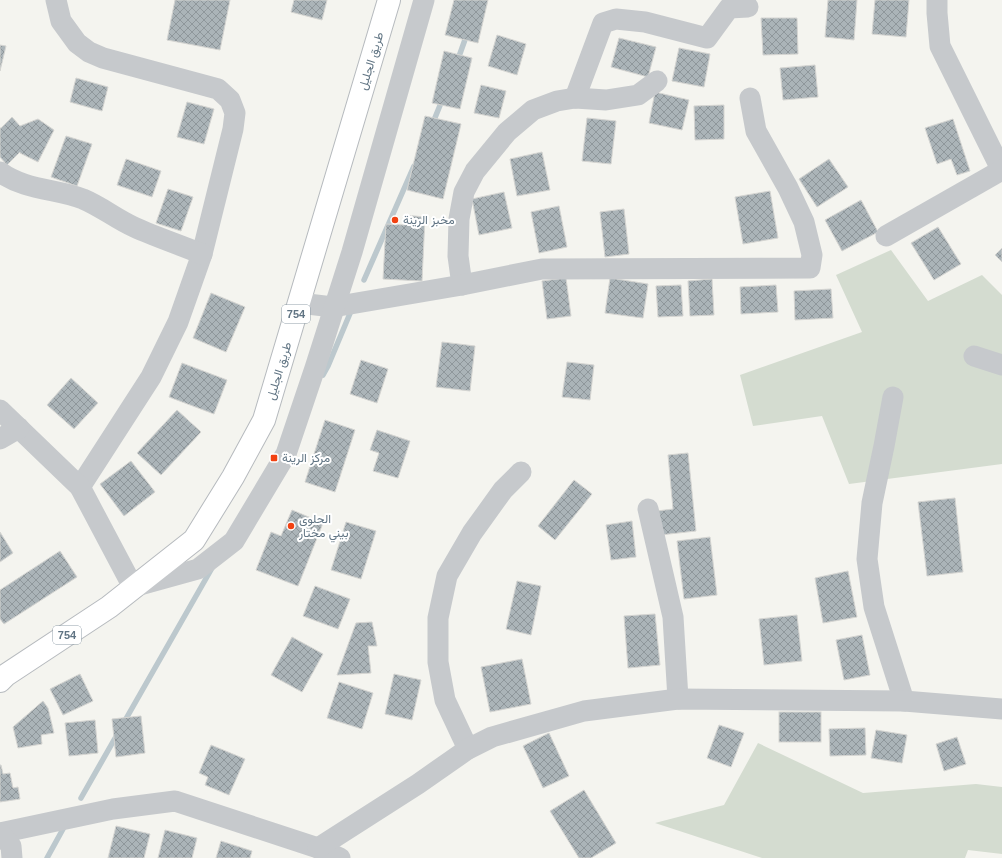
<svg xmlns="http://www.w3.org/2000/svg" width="1002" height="858" font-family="Helvetica,Vazirmatn,sans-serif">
  <defs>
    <pattern id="building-cross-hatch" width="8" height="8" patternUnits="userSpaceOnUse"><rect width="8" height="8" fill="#abb4b8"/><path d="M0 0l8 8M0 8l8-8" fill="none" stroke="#8f979b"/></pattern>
  </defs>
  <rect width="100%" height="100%" fill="#f4f4ef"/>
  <g fill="#d4dcd0">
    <path d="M891 250 928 301 982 275 1002 295V464L849 484 822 416 753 426 740 375 862 332 836 275Z"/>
    <path d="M758 743 863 793 976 784 1002 787V854L968 850 965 858H762L655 823 724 805Z"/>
  </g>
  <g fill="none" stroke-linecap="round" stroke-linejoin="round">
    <g stroke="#bcc8cd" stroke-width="5.5">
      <path d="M457 62 467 34"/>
      <path d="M432 125 443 98"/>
      <path d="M364 280 414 166"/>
      <path d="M323 375 328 366 351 311"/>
      <path d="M123 724 212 568"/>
      <path d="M81 798 118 733"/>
      <path d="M47 858 63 829"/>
    </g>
  </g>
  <g fill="url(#building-cross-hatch)" stroke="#d5d5d2">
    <path d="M175 0H230L220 50 167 40Z"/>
    <path d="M294 0H327L322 20 291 12Z"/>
    <path d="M454 0H488L478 43 445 35Z"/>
    <path d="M828 0H857L854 40 825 37Z"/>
    <path d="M875 0H909L906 37 872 34Z"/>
    <path d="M761 18H797L798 54 763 55Z"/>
    <path d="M497 35 526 44 517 75 488 66Z"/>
    <path d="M619 38 656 47 648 77 611 67Z"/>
    <path d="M0 45 6 46 0 71Z"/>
    <path d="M679 48 710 54 704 87 672 81Z"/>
    <path d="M444 51 472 58 460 109 432 103Z"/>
    <path d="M815 65 818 97 783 100 780 68Z"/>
    <path d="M76 78 108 87 102 111 70 102Z"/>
    <path d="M481 85 506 91 499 118 474 113Z"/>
    <path d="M655 92 689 100 682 130 649 123Z"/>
    <path d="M187 102 214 109 204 144 177 137Z"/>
    <path d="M724 105V139L695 140 694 106Z"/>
    <path d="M425 116 461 124 443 199 407 190Z"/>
    <path d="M12 117 20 126 38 119 54 130 38 162 20 153V152L7 165 0 157V128H1Z"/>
    <path d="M587 118 616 121 611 164 582 161Z"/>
    <path d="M953 119 970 171 957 175 951 159 937 164 925 128Z"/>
    <path d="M66 136 92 144 77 186 51 177Z"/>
    <path d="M542 152 550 190 517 196 510 159Z"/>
    <path d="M126 159 161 171 152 197 117 185Z"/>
    <path d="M829 159 848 187 817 207 799 179Z"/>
    <path d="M168 189 193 197 181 231 156 223Z"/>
    <path d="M770 191 778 238 743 244 735 197Z"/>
    <path d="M504 192 512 228 479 235 472 199Z"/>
    <path d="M861 200 878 232 842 251 825 220Z"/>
    <path d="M559 206 567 247 539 253 531 212Z"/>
    <path d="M624 209 629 254 605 257 600 212Z"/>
    <path d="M404 215 425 217 422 281 383 279 386 224 404 225Z"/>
    <path d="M938 227 961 264 934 280 911 243Z"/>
    <path d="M1002 248V262L995 255Z"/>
    <path d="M566 278 571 316 547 319 542 281Z"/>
    <path d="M610 278 648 284 643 318 605 313Z"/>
    <path d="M712 279 714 315 690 316 688 281Z"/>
    <path d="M681 285 683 316 658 317 656 286Z"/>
    <path d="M776 285 778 312 741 314 740 287Z"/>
    <path d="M831 289 833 318 795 320 794 291Z"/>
    <path d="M211 293 245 307 226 352 193 338Z"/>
    <path d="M442 342 475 346 470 391 436 387Z"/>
    <path d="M361 360 388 369 377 403 350 394Z"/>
    <path d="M567 362 594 365 590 400 562 397Z"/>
    <path d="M182 363 227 380 214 414 169 397Z"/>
    <path d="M71 378 98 403 74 429 47 405Z"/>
    <path d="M177 410 201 432 161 475 137 453Z"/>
    <path d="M325 420 355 430 335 492 305 482Z"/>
    <path d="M377 430 410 441 398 478 373 471 379 453 370 450Z"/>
    <path d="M688 453 696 531 660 535 657 511 673 509 668 455Z"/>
    <path d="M131 461 155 492 124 516 100 484Z"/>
    <path d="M574 480 592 494 555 540 538 526Z"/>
    <path d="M955 498 963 572 927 576 918 502Z"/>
    <path d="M292 510 323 523 298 586 256 570 271 532 281 536Z"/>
    <path d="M632 521 636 557 611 560 606 525Z"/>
    <path d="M346 522 376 531 361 579 331 570Z"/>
    <path d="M0 532 13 553 0 562Z"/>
    <path d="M710 537 717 595 684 599 677 541Z"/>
    <path d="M60 551 77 577 4 624 0 619V590Z"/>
    <path d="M848 571 857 617 823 623 815 578Z"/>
    <path d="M517 581 541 586 531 635 506 629Z"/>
    <path d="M315 586 350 599 338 629 303 616Z"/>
    <path d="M655 614 660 665 628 668 624 616Z"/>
    <path d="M797 615 802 661 764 665 759 619Z"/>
    <path d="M372 622 377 646H368L371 673 337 675 356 623Z"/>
    <path d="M862 635 870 675 844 680 836 640Z"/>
    <path d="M292 637 323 654 302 692 271 675Z"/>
    <path d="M522 659 531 704 490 712 481 667Z"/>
    <path d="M80 674 93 701 63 715 50 689Z"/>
    <path d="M394 674 421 680 412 720 385 714Z"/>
    <path d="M339 682 373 693 362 729 327 718Z"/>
    <path d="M43 701 48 708 54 733 41 735 42 744 18 748 13 727Z"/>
    <rect x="779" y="712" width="42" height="30"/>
    <path d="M141 716 145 753 116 757 112 719Z"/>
    <path d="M95 720 98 753 69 756 65 723Z"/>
    <path d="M719 725 744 733 731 767 707 758Z"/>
    <path d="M865 728 866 755 830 756 829 729Z"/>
    <path d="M876 730 907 735 902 763 871 758Z"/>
    <path d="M549 733 569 776 543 788 523 746Z"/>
    <path d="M957 737 966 764 944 771 936 744Z"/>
    <path d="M211 745 245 759 229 795 205 785 208 777 199 773Z"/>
    <path d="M0 765H1L3 774 10 773 13 788 18 787 20 799 0 802Z"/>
    <path d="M584 790 616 843 591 858H579L550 811Z"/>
    <path d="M116 826 150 834 144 858H108Z"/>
    <path d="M165 830 197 838 192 858H158Z"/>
    <path d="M221 841 252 851 250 858H216Z"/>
  </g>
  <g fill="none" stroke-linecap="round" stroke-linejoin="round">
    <defs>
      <path id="major" d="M0 681 6 675 109 607 194 540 233 477 264 420 389 0"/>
    </defs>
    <use href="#major" stroke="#b6babe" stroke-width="24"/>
    <g stroke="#c6c9cc" stroke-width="21">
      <path d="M56 0 61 21 77 43 89 52 103 58 218 89 230 100 235 113 233 129 202 254 178 322 151 377 80 487"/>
      <path d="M937 0V13L940 46 1002 171"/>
      <path d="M575 98 603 23 616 19 645 22 707 38 729 8 748 7"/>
      <path d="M0 172C24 190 57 189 83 199 102 207 116 219 134 227 156 237 180 245 202 254"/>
      <path d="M886 236 1002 170"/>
      <path d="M462 285 458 256 459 219 464 192 475 171 507 132 533 110 557 101 575 98 606 100 638 95 657 81"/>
      <path d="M299 303 333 307 462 285 542 269 810 268 812 255 804 222 788 188 756 131 750 98"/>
      <path d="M974 356 1002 365"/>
      <path d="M893 397 884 446 872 503 867 559 874 607 904 701"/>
      <path d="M0 410 80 487 133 587 198 569 234 541 286 454 315 368 352 252 424 0"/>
      <path d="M0 439 19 428"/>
      <path d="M648 509 673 617 678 699"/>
      <path d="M468 749 445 700 438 662V618L447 576 472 533 503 490 521 472"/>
      <path d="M0 833 113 809 175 801 318 848 340 858"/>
      <path d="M0 833 11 846 12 858"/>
      <path d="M318 848 418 784 468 749 492 737 584 711 678 699 904 701 1002 709"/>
    </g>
    <use href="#major" stroke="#fff" stroke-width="22"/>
  </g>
  <g fill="#f24111" stroke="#fff" stroke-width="1.5">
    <circle cx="395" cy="220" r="4"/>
    <rect x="270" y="454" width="8" height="8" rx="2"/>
    <circle cx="291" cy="526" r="4"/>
  </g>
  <g text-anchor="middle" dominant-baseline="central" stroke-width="4" stroke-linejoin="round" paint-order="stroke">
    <g fill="#fff" stroke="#909ea8" stroke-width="1">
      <rect x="282" y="305" width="28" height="18" rx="3"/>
      <rect x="53" y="626" width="28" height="18" rx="3"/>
    </g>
    <g font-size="11" font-weight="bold" fill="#607483">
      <text x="296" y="314">754</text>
      <text x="67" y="635">754</text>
    </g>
    <g font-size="12" fill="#607483" stroke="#fff">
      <text transform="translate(371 61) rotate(-73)">طريق الجليل</text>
      <text transform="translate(279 371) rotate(-73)">طريق الجليل</text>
    </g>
    <g font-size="12" fill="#607483" stroke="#fff" text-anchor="start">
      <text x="403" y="220">مخبز الرينة</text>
      <text x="282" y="458">مركز الرينة</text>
      <text x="299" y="519">الحلوى<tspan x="299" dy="14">بيني مختار</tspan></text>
    </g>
  </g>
</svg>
